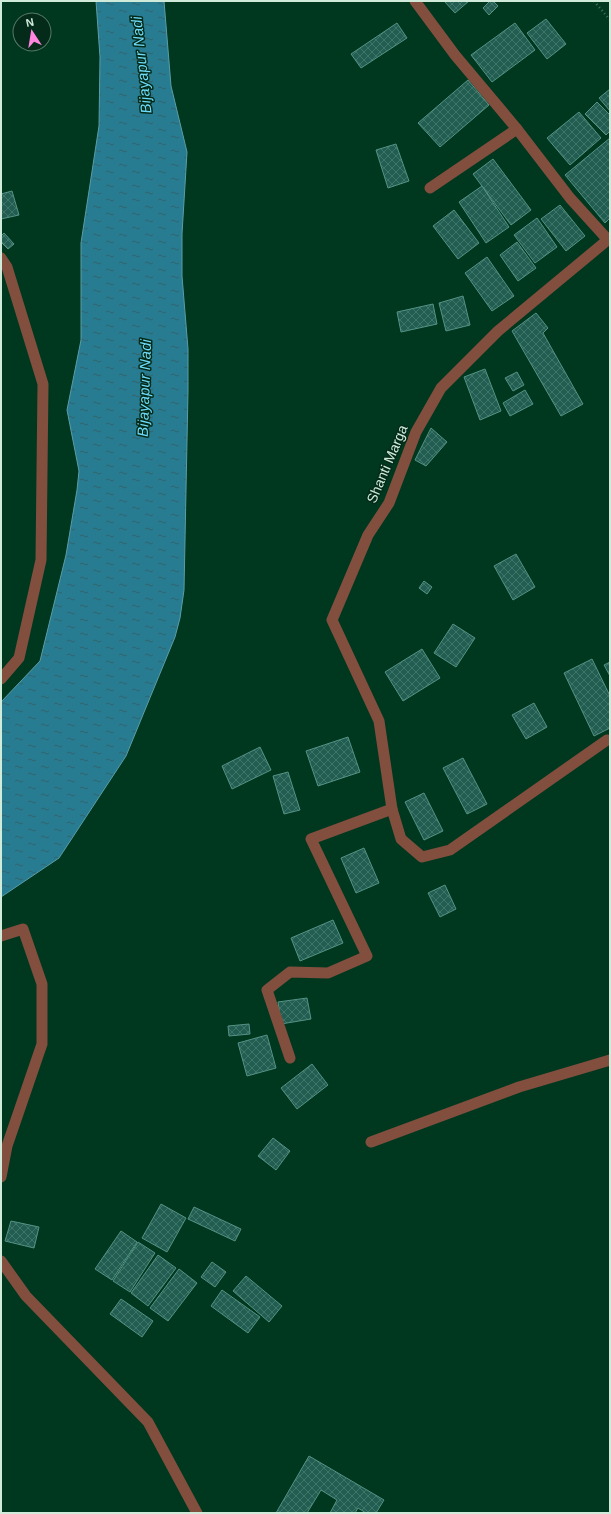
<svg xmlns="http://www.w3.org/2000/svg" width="611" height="1514" font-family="Arial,sans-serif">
  <defs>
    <pattern id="water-ripples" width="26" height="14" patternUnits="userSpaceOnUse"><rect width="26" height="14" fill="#277c91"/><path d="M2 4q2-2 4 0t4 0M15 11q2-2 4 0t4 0" fill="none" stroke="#32646d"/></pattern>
    <pattern id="building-cross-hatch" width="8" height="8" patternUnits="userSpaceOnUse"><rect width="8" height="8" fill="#225d51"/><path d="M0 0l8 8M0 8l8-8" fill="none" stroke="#417469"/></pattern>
  </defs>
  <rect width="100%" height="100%" fill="#00371f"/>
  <path fill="url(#water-ripples)" stroke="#5a9da7" d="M96 1H164L171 86 187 152 182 234V276L188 349V391L184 590 180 618 175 637 126 756 59 858 1 897V702L40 661 66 555 77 490 79 471 67 410 81 340V243L99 126 100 57Z"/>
  <g fill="url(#building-cross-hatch)" stroke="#549385">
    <path d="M444 1H469L455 13Z"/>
    <path d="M490 1H493L498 6 489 15 483 8Z"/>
    <path d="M546 19 566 44 547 59 527 33Z"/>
    <path d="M397 23 407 38 361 68 351 54Z"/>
    <path d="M515 23 535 50 492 82 471 55Z"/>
    <path d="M468 80 489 105 440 147 418 123Z"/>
    <path d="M610 89V111L599 98Z"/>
    <path d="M597 102 610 115V131L606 135 585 114Z"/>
    <path d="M579 112 601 138 570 165 547 138Z"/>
    <path d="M610 138V218L605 223 565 175Z"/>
    <path d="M396 144 409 181 388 188 376 150Z"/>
    <path d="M493 159 531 210 511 225 473 174Z"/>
    <path d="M482 186 509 227 486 243 459 202Z"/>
    <path d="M12 191 19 215 1 219V194Z"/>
    <path d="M560 205 585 236 566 251 541 219Z"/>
    <path d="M454 210 479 243 458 259 433 226Z"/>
    <path d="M537 218 557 247 535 263 514 235Z"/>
    <path d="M4 233 14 244 8 249 1 242V236Z"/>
    <path d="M517 242 536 268 518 281 500 255Z"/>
    <path d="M487 257 514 296 492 311 465 273Z"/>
    <path d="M463 296 470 325 446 331 439 303Z"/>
    <path d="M433 304 437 324 401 332 397 312Z"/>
    <path d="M536 313 548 328 543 333 583 404 561 416 512 331Z"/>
    <path d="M485 369 501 411 480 420 464 377Z"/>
    <path d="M517 372 524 385 513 391 505 378Z"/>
    <path d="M525 390 533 404 510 416 503 403Z"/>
    <path d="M431 428 447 442 426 466 415 460Z"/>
    <path d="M516 554 535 587 513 600 494 566Z"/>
    <path d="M424 581 432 587 427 594 419 588Z"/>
    <path d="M453 624 475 638 456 667 434 653Z"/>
    <path d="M422 649 440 678 403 701 385 672Z"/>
    <path d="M592 659 610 696V728L594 736 564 673Z"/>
    <path d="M610 662V676L604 665Z"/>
    <path d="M534 703 547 727 526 739 512 715Z"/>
    <path d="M348 737 360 772 318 786 306 751Z"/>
    <path d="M260 747 271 770 232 789 222 766Z"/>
    <path d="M463 758 487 804 467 814 443 768Z"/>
    <path d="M288 772 300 810 284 814 273 776Z"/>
    <path d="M424 793 443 831 424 840 405 802Z"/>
    <path d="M364 848 379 883 356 893 341 858Z"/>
    <path d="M445 885 456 909 440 917 428 893Z"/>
    <path d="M333 920 343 943 300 961 291 938Z"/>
    <path d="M307 998 311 1019 281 1024 278 1002Z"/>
    <path d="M249 1024 250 1034 229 1036 228 1026Z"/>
    <path d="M267 1035 276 1068 247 1076 238 1043Z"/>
    <path d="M312 1064 328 1085 297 1109 281 1088Z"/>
    <path d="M273 1138 290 1151 276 1170 258 1156Z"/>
    <path d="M161 1204 186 1218 167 1252 142 1238Z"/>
    <path d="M194 1207 241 1229 235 1241 188 1219Z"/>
    <path d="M11 1221 39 1227 34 1248 5 1241Z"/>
    <path d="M121 1231 137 1242 112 1280 95 1269Z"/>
    <path d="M138 1242 155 1253 130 1292 113 1281Z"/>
    <path d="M158 1255 176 1268 148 1306 131 1293Z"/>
    <path d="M212 1262 226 1272 215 1287 201 1277Z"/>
    <path d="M179 1269 197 1283 168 1321 150 1308Z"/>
    <path d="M246 1276 282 1306 269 1322 233 1291Z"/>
    <path d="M222 1290 260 1317 248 1333 211 1306Z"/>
    <path d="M121 1299 153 1321 142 1337 110 1314Z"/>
    <path d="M309 1456 384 1500 376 1513H366L358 1508 355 1513H330L337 1500 321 1490 307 1513H276Z"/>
  </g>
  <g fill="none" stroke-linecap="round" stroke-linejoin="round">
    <path stroke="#46735e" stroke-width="2.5" stroke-dasharray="1 3" stroke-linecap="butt" d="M594 1 610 20"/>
    <g stroke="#824e3e" stroke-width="11">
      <path d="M415 1 455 55 517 129 570 198 608 240"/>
      <path d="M430 188 517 129"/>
      <path d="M1 258 7 267 43 384 41 560 19 658 1 679"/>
      <path d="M607 740 450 850 422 857 401 839 392 809 379 721 332 620 368 535 389 503 416 432 441 388 498 331 610 238"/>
      <path d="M1 936 23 929 42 984V1044L7 1146 1 1177"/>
      <path d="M290 1058 267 990 290 972 328 973 367 956 311 839 392 809"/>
      <path d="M371 1142 519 1087 610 1060"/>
      <path d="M1 1261 26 1296 148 1422 197 1513"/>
    </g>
  </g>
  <g text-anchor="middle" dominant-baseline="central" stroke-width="3" stroke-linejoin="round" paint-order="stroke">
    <g font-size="14" fill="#d1ebdb" stroke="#042b19">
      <text transform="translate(387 464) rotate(-67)">Shanti Marga</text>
    </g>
    <g font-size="15" font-style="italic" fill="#6ddbf9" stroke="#042b19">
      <text transform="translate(141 65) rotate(-96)">Bijayapur Nadi</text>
      <text transform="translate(144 388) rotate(-88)">Bijayapur Nadi</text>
    </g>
  </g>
  <rect width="611" height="1514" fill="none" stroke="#d1ebdb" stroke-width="4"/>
  <g transform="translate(32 32) rotate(348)"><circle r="19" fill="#042b19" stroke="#567867"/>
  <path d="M0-3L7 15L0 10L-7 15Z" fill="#ff85df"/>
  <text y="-6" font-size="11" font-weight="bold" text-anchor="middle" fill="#d1ebdb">N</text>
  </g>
</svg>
